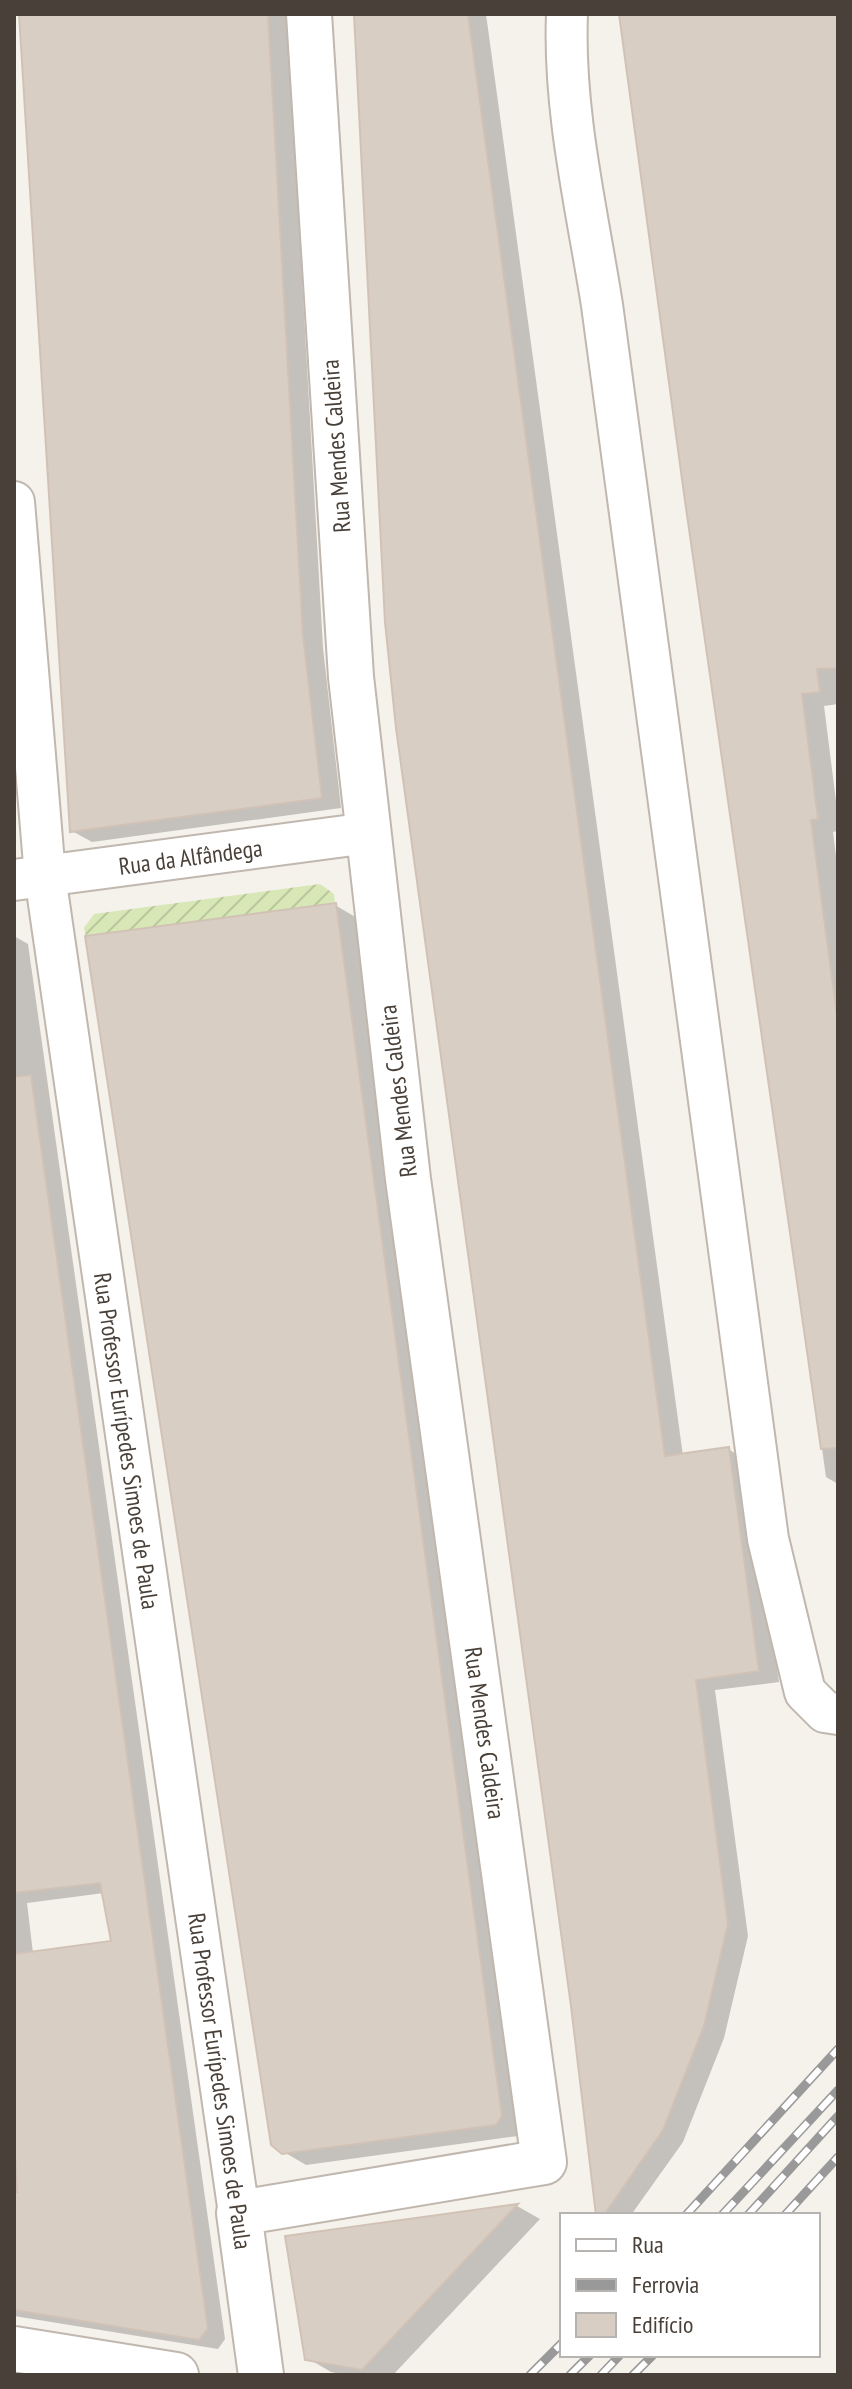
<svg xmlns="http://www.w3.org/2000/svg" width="852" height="2389" font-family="'PT Sans Narrow',sans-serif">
  <defs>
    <pattern id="garden-furrows" width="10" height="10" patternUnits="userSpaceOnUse" patternTransform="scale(2)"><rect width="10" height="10" fill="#d7e7b6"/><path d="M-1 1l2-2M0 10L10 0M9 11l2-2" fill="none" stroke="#bac79d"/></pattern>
  </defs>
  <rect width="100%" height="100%" fill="#f5f1eb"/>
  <path fill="url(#garden-furrows)" d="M320 884 334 894 335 903 86 937 84 928 94 914Z"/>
  <g fill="#0003" fill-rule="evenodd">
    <path d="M21 14H287L323 648 341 808 92 842 72 831Z"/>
    <path d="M356 14H486L683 1456 728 1449 748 1461 779 1682 715 1690 748 1936 724 2038 683 2142 631 2215H598L573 2006Z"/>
    <path d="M621 14H838V704L824 706 838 817V831L833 832 838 872V1484L826 1477Z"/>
    <path d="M335 905 357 918 523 2128 518 2136 306 2165 284 2152Z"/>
    <path d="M14 936 28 944 225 2339 218 2349 14 2316ZM104 1893 113 1943 33 1953 27 1903Z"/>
    <path d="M517 2206 540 2219 393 2375H347L331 2372 307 2358 288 2238Z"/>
  </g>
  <g fill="#d9cec4" stroke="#d1c2b5" stroke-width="2">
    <path d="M19 14H268L303 635 322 798 70 832Z"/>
    <path d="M354 14H468L665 1456 729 1447 759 1671 696 1680 728 1924 704 2026 663 2130 604 2215H596L571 2006 396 728 385 622Z"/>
    <path d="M619 14H838V668L817 669 820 692 802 694 818 819 811 820 838 1023V1448L821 1449 685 501Z"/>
    <path d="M336 903 502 2116 496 2125 282 2154 271 2145 85 936Z"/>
    <path d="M31 1075 208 2329 199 2340 14 2310V2192H17L14 2136V1954L111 1941 100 1883 14 1893V1077Z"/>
    <path d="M518 2204 362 2370 305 2360 285 2236Z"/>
  </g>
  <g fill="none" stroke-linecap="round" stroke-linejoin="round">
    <defs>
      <g id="minor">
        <path d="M567 14C563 111 587 210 602 305L768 1539 805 1692 825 1712 838 1714"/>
        <path id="s1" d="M14 502 45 876 239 2213"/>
        <path id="s2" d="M14 880 368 833"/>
      </g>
      <g id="tertiary">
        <path d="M14 2349 176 2375"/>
        <path d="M261 2375 239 2213 544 2162 408 1179 351 677 309 14"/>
      </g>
    </defs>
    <use href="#minor" stroke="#c0b7ae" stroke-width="44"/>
    <use href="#tertiary" stroke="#c0b7ae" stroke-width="48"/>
    <use href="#minor" stroke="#fff" stroke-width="40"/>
    <use href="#tertiary" stroke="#fff" stroke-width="44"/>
    <defs>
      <g id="rail">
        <path d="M686 2215 838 2049"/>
        <path d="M722 2215 838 2090"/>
        <path d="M748 2215 838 2116"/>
        <path d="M785 2215 838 2157"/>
        <path d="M530 2375 562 2343"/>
        <path d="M570 2375 590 2355"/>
        <path d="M601 2375 620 2355"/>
        <path d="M633 2375 653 2355"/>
      </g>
    </defs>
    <use href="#rail" stroke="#999" stroke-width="9"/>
    <use href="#rail" stroke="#fff" stroke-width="6" stroke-dasharray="18" stroke-linecap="butt"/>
  </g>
  <g text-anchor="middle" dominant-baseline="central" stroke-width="7" stroke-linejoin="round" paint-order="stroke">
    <g font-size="24" fill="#494139" stroke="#fff">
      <text transform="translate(336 446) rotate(-94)">Rua Mendes Caldeira</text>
      <text stroke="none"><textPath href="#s2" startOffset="178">Rua da Alfândega</textPath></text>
      <text transform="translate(398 1091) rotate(-97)">Rua Mendes Caldeira</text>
      <text stroke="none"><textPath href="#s1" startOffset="946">Rua Professor Eurípedes Simoes de Paula</textPath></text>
      <text transform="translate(485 1733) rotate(82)">Rua Mendes Caldeira</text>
      <text transform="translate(220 2081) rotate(82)">Rua Professor Eurípedes Simoes de Paula</text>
    </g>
  </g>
  <rect width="852" height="2389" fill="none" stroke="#494139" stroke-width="32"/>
  <rect x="560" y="2213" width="260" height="144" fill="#ffffff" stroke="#b6b3b0" stroke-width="2"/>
  <rect x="576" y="2239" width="40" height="12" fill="#ffffff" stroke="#b6b3b0" stroke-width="2"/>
  <text x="632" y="2253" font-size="24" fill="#494139">Rua</text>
  <rect x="576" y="2279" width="40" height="12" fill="#999999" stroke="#b6b3b0" stroke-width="2"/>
  <text x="632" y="2293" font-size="24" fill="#494139">Ferrovia</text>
  <rect x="576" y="2313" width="40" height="24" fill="#d9cec4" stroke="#b6b3b0" stroke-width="2"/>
  <text x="632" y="2333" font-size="24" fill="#494139">Edifício</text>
</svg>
